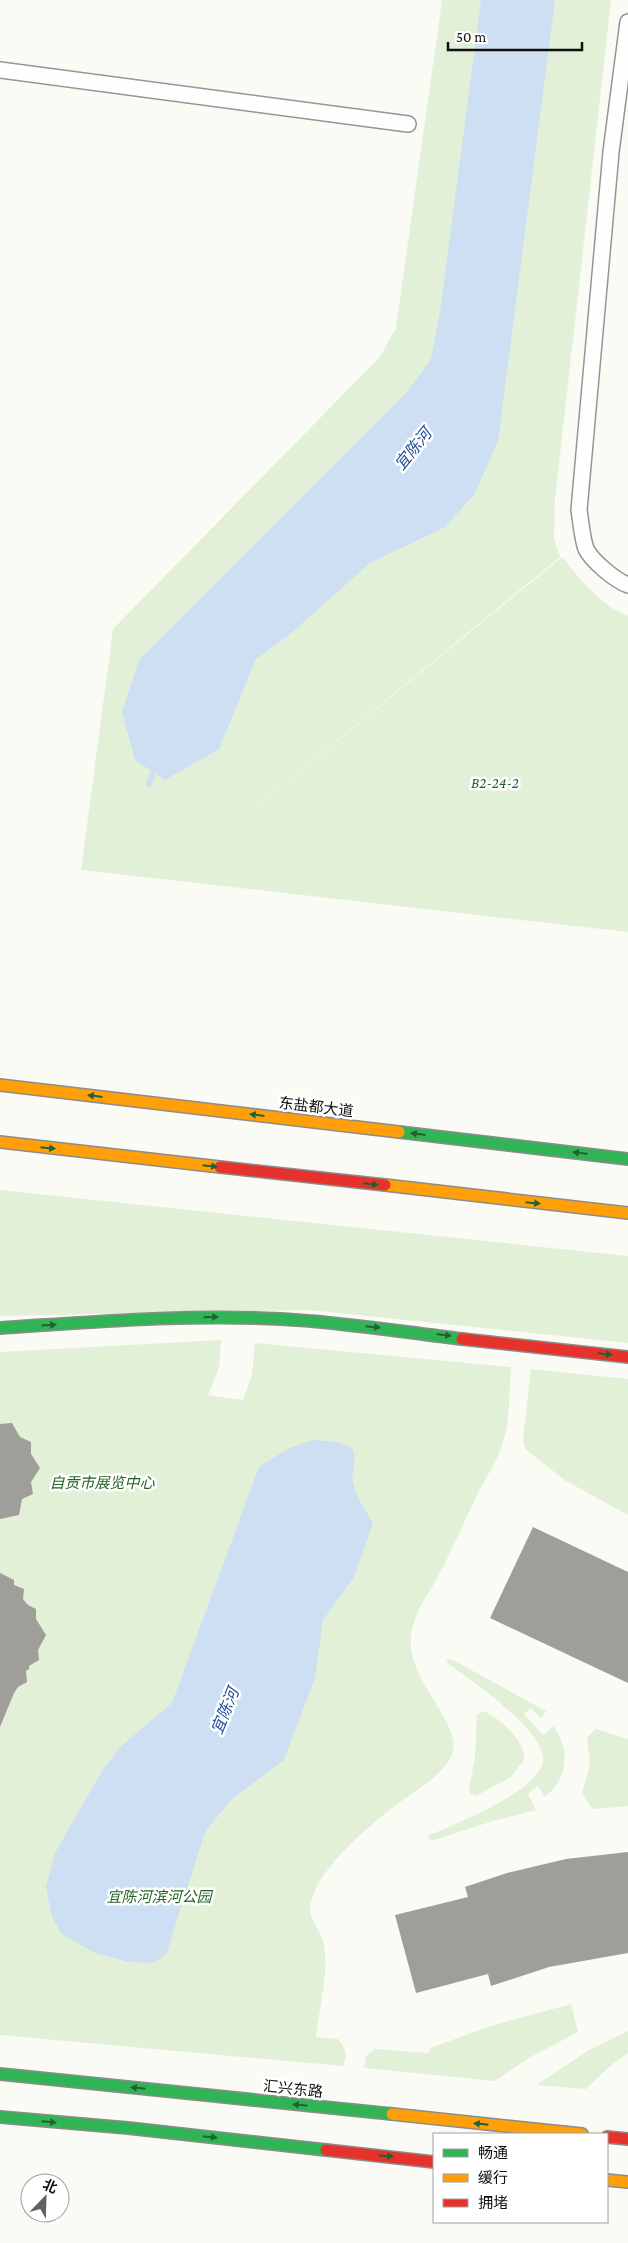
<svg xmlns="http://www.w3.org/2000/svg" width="628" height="2243" font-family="'Crimson Pro','Noto Sans SC',serif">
  <rect width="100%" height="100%" fill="#fbfbf6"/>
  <g fill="#e1f0d7">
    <path d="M442 0H611L555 500 554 539 560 557 199 854 562 557C581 580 600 605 628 616V932L81 870 113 629 380 357 396 328Z"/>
    <path d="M0 1190 628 1256V1343L309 1310 0 1316Z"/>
    <path d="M221 1340 219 1368 208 1395 243 1400 252 1375 255 1343 511 1367C509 1390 510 1417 504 1439 499 1458 486 1477 477 1495 463 1523 451 1554 435 1582 424 1600 413 1615 411 1637 406 1681 467 1727 451 1757 440 1777 414 1792 396 1805 368 1827 320 1866 311 1902 307 1920 321 1929 324 1945 329 1972 319 2009 316 2037L338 2039C345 2047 348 2055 343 2066L0 2035V1352Z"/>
    <path d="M531 1369 628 1379V1515L566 1481 525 1449 523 1439Z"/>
    <path d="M447 1659 453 1660 546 1711 541 1718 531 1708 524 1714 543 1735 553 1726C571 1750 568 1778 545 1797L538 1786 528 1794 536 1810 493 1821 431 1841 427 1836C453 1825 541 1791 543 1760 545 1730 469 1679 446 1662Z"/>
    <path d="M483 1711C499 1717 526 1741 524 1760L511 1777 476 1796 470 1793 469 1789 475 1757 477 1715Z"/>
    <path d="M596 1729 628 1739V1806L595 1809 591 1807 582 1793 590 1766 587 1737Z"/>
    <path d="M571 2004 578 2032 529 2058 495 2081 364 2068 366 2056 375 2049 429 2053 430 2048 494 2025Z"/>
    <path d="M628 2031V2053L610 2066 586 2089 537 2085 587 2051Z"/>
  </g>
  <g fill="#cedff3">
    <path d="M481 0H555L498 441 474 495 445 527 370 563 289 635 256 659 219 749 165 780 135 760 122 712 139 660 406 393 431 359 441 305Z"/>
    <path d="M313 1440 337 1442 352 1448C358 1461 350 1470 353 1483 356 1497 366 1511 373 1523L354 1577 323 1620 315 1678 284 1760 232 1799 205 1832 166 1955 153 1963 129 1962 95 1953 62 1934 52 1917 46 1887 55 1853 102 1771 119 1748 172 1703 259 1467 287 1449Z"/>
  </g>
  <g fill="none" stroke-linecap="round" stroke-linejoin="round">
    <path stroke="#cedff3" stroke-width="5.5" d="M149 784 156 765"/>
  </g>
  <g fill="#9f9e9b">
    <path d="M12 1423 20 1437 31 1442V1454L40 1468 31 1482 33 1494 22 1499 19 1515 0 1519V1424Z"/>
    <path d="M533 1527 628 1572V1683L490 1618Z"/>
    <path d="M0 1573 14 1580V1585L24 1589 23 1599 28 1605 36 1609V1619L46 1635 38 1650 39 1660 29 1666V1669L26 1671 27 1682 18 1687 14 1693 0 1727Z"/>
    <path d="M628 1852V1953L549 1967 491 1986 488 1974 416 1993 395 1915 468 1897 465 1887 507 1873 566 1859Z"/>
  </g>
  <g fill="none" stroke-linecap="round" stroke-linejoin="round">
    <defs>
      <g id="street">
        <path d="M628 22 611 152 579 510C581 522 582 538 586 549 592 561 616 581 628 585"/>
        <path d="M0 70 408 124"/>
      </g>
      <g id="fast">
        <path d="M399 1132 628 1159"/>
        <path d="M0 1328C93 1322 187 1314 281 1319 341 1322 402 1332 462 1339"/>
        <path d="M0 2074 392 2114"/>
        <path d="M0 2117 128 2128 326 2150"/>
      </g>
      <g id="slow">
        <path d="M0 1085 399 1132"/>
        <path d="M0 1142 220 1167"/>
        <path d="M385 1185 628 1213"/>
        <path d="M392 2114 582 2134"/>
        <path d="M607 2180 628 2182"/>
      </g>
      <g id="jam">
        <path d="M220 1167 385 1185"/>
        <path d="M462 1339 628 1357"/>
        <path d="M607 2137 628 2139"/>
        <path d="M326 2150 434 2162"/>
      </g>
    </defs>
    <use href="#street" stroke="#959593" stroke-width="18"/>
    <use href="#fast" stroke="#8c8c8a" stroke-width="14"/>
    <use href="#slow" stroke="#8c8c8a" stroke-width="14"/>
    <use href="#jam" stroke="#8c8c8a" stroke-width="14"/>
    <use href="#street" stroke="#fefefe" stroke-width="15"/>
    <use href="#fast" stroke="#30b455" stroke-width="11"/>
    <use href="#slow" stroke="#ff9f0a" stroke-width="11"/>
    <use href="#jam" stroke="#e5322d" stroke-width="11"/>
  </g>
  <defs><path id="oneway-solid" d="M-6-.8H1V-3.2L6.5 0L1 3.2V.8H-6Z" transform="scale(1.25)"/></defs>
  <g fill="#206232">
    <use href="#oneway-solid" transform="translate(95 1096) rotate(-173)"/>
    <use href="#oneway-solid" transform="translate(257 1115) rotate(-173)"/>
    <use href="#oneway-solid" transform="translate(418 1134) rotate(-173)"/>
    <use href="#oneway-solid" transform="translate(48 1148) rotate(6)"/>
    <use href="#oneway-solid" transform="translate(580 1153) rotate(-173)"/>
    <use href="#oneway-solid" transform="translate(210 1166) rotate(6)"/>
    <use href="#oneway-solid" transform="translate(371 1184) rotate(6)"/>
    <use href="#oneway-solid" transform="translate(533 1203) rotate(6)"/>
    <use href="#oneway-solid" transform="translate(211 1317) rotate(-1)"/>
    <use href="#oneway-solid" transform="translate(49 1325) rotate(-3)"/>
    <use href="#oneway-solid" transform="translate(373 1327) rotate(6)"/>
    <use href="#oneway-solid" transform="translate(444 1335) rotate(7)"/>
    <use href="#oneway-solid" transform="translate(605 1354) rotate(7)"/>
    <use href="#oneway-solid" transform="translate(138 2088) rotate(-174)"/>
    <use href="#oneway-solid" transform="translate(300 2105) rotate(-174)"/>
    <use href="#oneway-solid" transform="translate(49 2122) rotate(5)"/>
    <use href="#oneway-solid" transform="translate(481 2124) rotate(-174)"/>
    <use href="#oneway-solid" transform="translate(210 2137) rotate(6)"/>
    <use href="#oneway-solid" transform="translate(386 2156) rotate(6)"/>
  </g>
  <g text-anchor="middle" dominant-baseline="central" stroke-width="5" stroke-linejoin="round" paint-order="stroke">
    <g font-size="15" font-style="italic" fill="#256324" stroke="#fff">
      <text x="495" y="783">B2-24-2</text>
      <text x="102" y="1483">自贡市展览中心</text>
      <text x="159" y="1897">宜陈河滨河公园</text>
    </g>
    <g font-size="15" fill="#0f0f0f" stroke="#fff">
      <text transform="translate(316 1107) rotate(7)">东盐都大道</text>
      <text transform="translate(293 2089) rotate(6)">汇兴东路</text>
    </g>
    <g font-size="16" font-style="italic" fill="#214e99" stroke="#fff">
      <text transform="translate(413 449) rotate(-51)">宜陈河</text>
      <text transform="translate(225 1711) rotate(-68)">宜陈河</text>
    </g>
  </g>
  <rect x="433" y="2133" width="175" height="90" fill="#ffffff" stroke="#9f9f9f"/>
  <rect x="443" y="2149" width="25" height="8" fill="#30b455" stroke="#9f9f9f"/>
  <text x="478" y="2158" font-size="15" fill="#0f0f0f">畅通</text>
  <rect x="443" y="2174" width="25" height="8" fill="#ff9f0a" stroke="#9f9f9f"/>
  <text x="478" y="2183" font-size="15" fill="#0f0f0f">缓行</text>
  <rect x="443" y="2199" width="25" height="8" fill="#e5322d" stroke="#9f9f9f"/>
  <text x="478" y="2208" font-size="15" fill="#0f0f0f">拥堵</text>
  <g transform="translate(45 2198) rotate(23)"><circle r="24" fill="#ffffff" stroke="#9f9f9f"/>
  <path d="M0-4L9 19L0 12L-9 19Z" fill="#626260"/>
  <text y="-8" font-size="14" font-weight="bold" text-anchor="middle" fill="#0f0f0f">北</text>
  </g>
  <path d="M448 42v8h134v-8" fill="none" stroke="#0f0f0f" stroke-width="2.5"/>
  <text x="456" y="42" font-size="15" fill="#0f0f0f" stroke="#ffffff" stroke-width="4" paint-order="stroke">50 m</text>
</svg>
